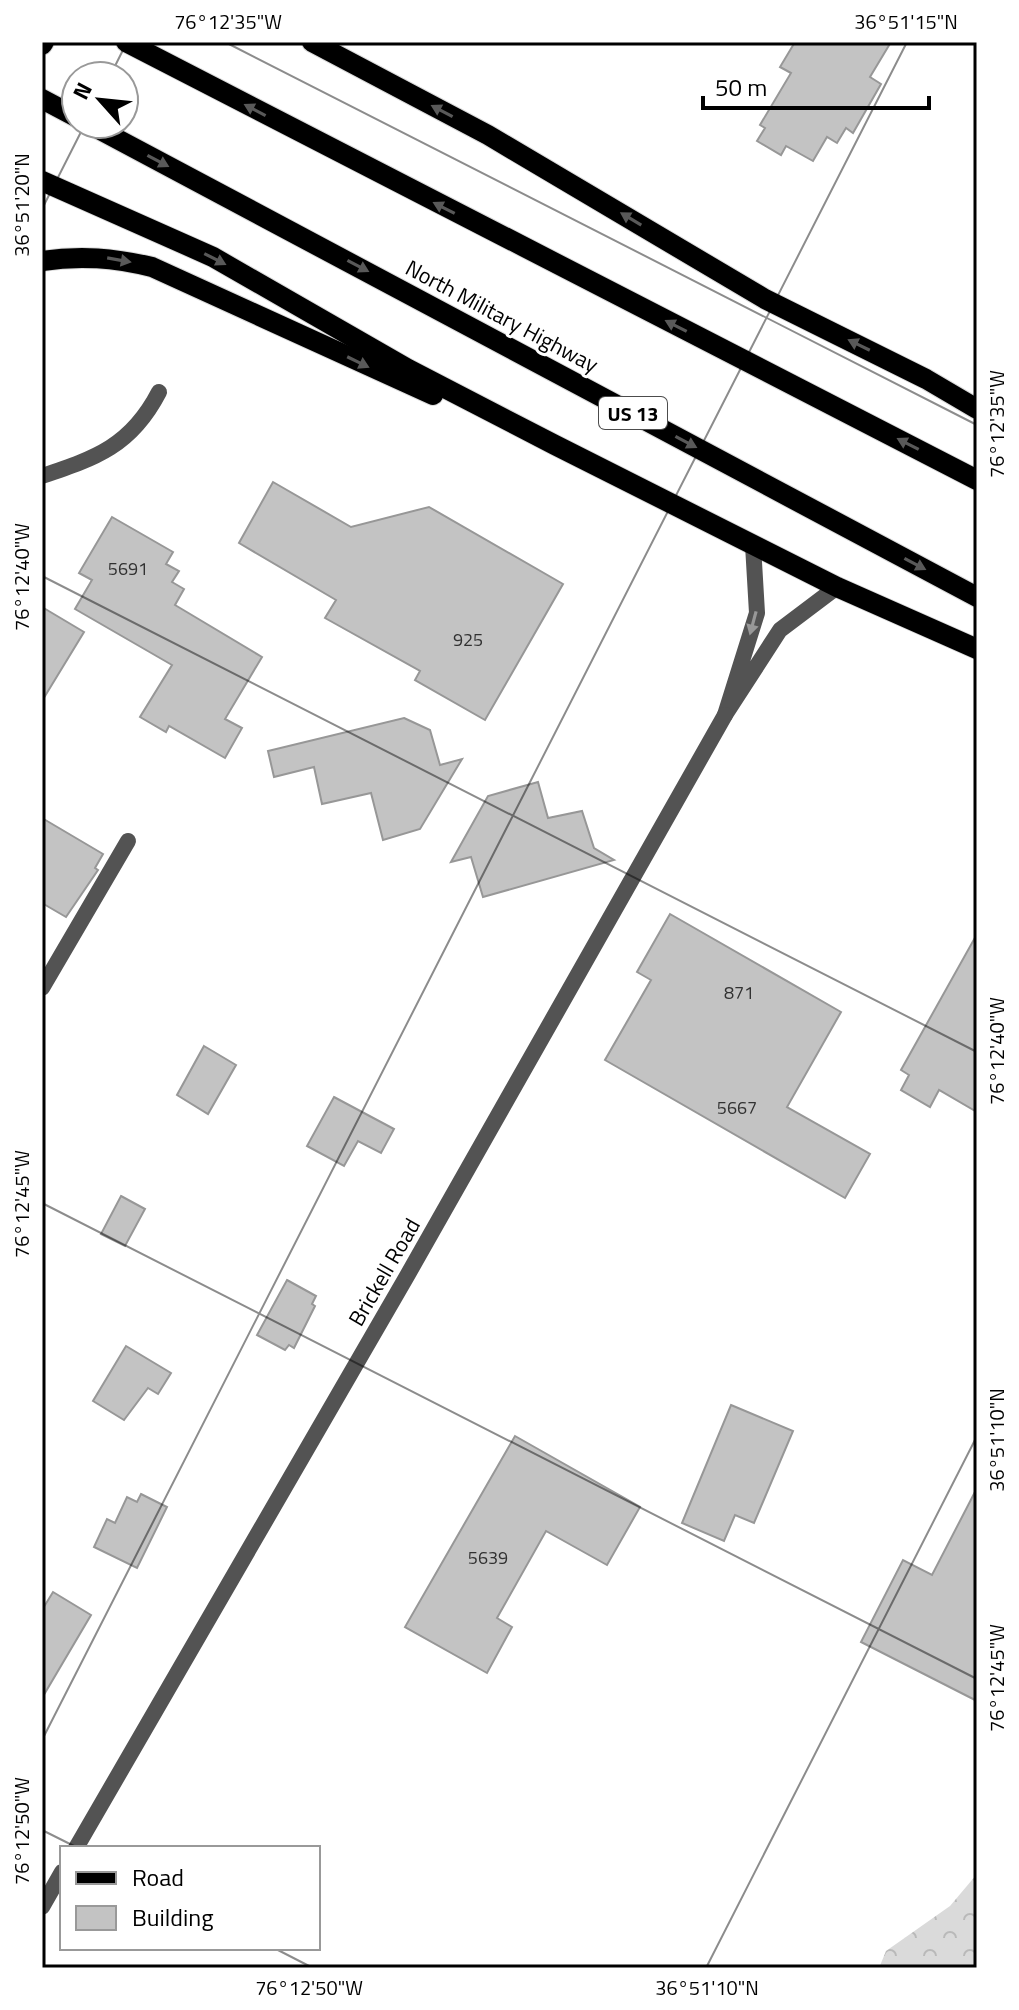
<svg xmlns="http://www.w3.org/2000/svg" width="1019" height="2010" font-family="'Titillium Web',sans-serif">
  <defs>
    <pattern id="forest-crowns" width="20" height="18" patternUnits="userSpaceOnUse" patternTransform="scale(2)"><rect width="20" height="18" fill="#dadada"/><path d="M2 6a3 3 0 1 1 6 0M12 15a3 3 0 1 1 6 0" fill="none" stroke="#b9b9b9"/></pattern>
  </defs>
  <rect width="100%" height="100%" fill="#fff"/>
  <path fill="url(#forest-crowns)" d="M977 1874V1968H879L886 1951 950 1906Z"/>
  <g fill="#c3c3c3" stroke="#979797" stroke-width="2">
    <path d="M795 42H891L870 77 881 84 853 133 846 128 837 143 827 137 813 161 786 146 781 155 757 141 765 128 760 125 791 73 780 67Z"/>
    <path d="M273 482 351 527 429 507 563 584 485 720 415 680 420 671 325 618 336 600 239 543Z"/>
    <path d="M112 517 173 552 166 564 179 571 172 582 184 589 175 605 262 657 225 719 242 728 225 758 169 726 166 732 140 717 172 665 75 609 92 580 79 573Z"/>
    <path d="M42 607 84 632 42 701Z"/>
    <path d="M404 718 430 730 440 765 462 759 420 829 383 840 371 793 322 804 314 767 274 777 268 751Z"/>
    <path d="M538 782 548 818 582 811 594 848 614 860 483 897 471 857 451 862 488 796Z"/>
    <path d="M42 818 103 854 95 868 98 870 66 917 42 903Z"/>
    <path d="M670 914 841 1012 787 1107 870 1154 845 1198 605 1060 651 980 637 972Z"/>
    <path d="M977 934V1112L939 1090 930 1107 901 1090 909 1075 901 1070Z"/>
    <path d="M204 1046 236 1065 208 1114 177 1095Z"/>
    <path d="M334 1097 394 1129 381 1153 358 1141 344 1166 307 1146Z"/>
    <path d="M121 1196 145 1209 125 1246 101 1234Z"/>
    <path d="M287 1280 316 1296 312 1304 315 1306 294 1348 289 1345 285 1350 257 1335Z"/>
    <path d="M126 1346 171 1373 158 1394 148 1388 124 1420 93 1401Z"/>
    <path d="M731 1405 793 1431 754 1523 735 1515 724 1541 682 1523Z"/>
    <path d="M515 1436 640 1507 607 1565 546 1531 497 1618 512 1627 487 1673 405 1627Z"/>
    <path d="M977 1488V1701L861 1642 903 1560 932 1575Z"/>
    <path d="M141 1494 167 1507 137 1568 94 1547 107 1519 115 1523 127 1497 137 1502Z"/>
    <path d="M53 1592 91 1615 42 1698V1610Z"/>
  </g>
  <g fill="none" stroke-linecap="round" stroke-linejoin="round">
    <defs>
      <g id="primary">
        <path d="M126 42 977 480"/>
        <path d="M312 42 488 135 765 299 926 379 977 409"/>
        <path d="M42 45 44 42"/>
        <path d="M42 99 76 117"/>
        <path d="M89 124 977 597"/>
        <path d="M42 181 213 257 408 369 555 445 837 587 977 649"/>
        <path d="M42 261C81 255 114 258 152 267L433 395"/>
      </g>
    </defs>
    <use href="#primary" stroke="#dbdbdb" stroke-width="22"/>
    <g stroke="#535353" stroke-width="16">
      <path d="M42 476C96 458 131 446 159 392"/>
      <path d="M753 545 757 613 725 715 780 630 837 587"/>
      <path d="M42 988 128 841"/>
      <path d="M76 1848 407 1276 725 715"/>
      <path d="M42 1907 62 1872"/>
    </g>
    <use href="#primary" stroke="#000" stroke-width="20"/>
  </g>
  <defs><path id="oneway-solid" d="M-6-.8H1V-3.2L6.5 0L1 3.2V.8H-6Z" transform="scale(2)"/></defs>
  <g fill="#595959">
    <use href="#oneway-solid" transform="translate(255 110) rotate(-152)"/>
    <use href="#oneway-solid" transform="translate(442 111) rotate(-152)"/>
    <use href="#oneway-solid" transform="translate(158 161) rotate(28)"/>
    <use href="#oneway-solid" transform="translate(444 208) rotate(-153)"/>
    <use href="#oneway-solid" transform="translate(631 219) rotate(-149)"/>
    <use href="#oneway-solid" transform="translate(215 259) rotate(27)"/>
    <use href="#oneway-solid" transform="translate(119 260) rotate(10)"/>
    <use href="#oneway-solid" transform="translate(358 266) rotate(28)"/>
    <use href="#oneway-solid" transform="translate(676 326) rotate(-153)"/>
    <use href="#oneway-solid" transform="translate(859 345) rotate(-154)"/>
    <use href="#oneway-solid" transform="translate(358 362) rotate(26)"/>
    <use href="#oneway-solid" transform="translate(686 442) rotate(28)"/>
    <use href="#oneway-solid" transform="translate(908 444) rotate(-153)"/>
    <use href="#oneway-solid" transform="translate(915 564) rotate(28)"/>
  </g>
  <use fill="#989898" href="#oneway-solid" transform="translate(753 623) rotate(105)"/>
  <path fill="none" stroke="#000" stroke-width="2" stroke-opacity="0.45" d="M225 42 977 425M110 76 127 42M42 209 85 124M42 576 977 1052M42 1203 977 1679M42 1740 907 42M42 1830 78 1848M274 1948 313 1968M706 1968 977 1436"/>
  <g text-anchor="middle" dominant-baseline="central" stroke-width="6" stroke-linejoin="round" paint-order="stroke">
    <g font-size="18" fill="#313131">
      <text x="128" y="568">5691</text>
      <text x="468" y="639">925</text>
      <text x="739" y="992">871</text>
      <text x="737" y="1107">5667</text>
      <text x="488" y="1557">5639</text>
    </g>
    <rect fill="#fff" stroke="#4c4c4c" stroke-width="2" x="599" y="397" width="68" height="32" rx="6"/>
    <g font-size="20" font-weight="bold" fill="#000">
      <text x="633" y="413">US 13</text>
    </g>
    <g font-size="22" fill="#000" stroke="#fff">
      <text transform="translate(502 316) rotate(28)">North Military Highway</text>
      <text transform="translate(384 1272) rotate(-60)">Brickell Road</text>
    </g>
  </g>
  <rect width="1019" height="2010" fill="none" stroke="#ffffff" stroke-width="88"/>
  <rect x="60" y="1846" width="260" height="104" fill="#ffffff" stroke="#999999" stroke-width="2"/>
  <rect x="76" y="1872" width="40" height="12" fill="#000000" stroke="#999999" stroke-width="2"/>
  <text x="132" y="1886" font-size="24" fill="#000000">Road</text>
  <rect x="76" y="1906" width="40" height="24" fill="#c3c3c3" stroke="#999999" stroke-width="2"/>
  <text x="132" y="1926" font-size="24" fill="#000000">Building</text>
  <g transform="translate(100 100) rotate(297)"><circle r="38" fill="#ffffff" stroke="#999999" stroke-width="2"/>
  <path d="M0-6L14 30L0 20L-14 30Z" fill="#000000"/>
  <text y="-12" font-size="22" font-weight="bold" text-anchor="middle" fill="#000000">N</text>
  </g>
  <path d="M703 96v12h226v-12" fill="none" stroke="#000000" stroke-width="4"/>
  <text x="715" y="96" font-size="24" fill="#000000" stroke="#ffffff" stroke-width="6" paint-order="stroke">50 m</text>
  <rect x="44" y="44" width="931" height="1922" fill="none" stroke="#000" stroke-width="3"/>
  <g font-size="20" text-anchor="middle" fill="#000">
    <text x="228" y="29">76°12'35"W</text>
    <text x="906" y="29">36°51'15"N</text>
    <text transform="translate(22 205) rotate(-90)" y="7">36°51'20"N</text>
    <text transform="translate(997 424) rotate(-90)" y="7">76°12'35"W</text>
    <text transform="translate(22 577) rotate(-90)" y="7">76°12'40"W</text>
    <text transform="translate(997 1051) rotate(-90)" y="7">76°12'40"W</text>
    <text transform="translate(22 1204) rotate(-90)" y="7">76°12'45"W</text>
    <text transform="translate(997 1440) rotate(-90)" y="7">36°51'10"N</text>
    <text transform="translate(997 1678) rotate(-90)" y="7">76°12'45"W</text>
    <text transform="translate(22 1831) rotate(-90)" y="7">76°12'50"W</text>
    <text x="309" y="1995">76°12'50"W</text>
    <text x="707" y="1995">36°51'10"N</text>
  </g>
</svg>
